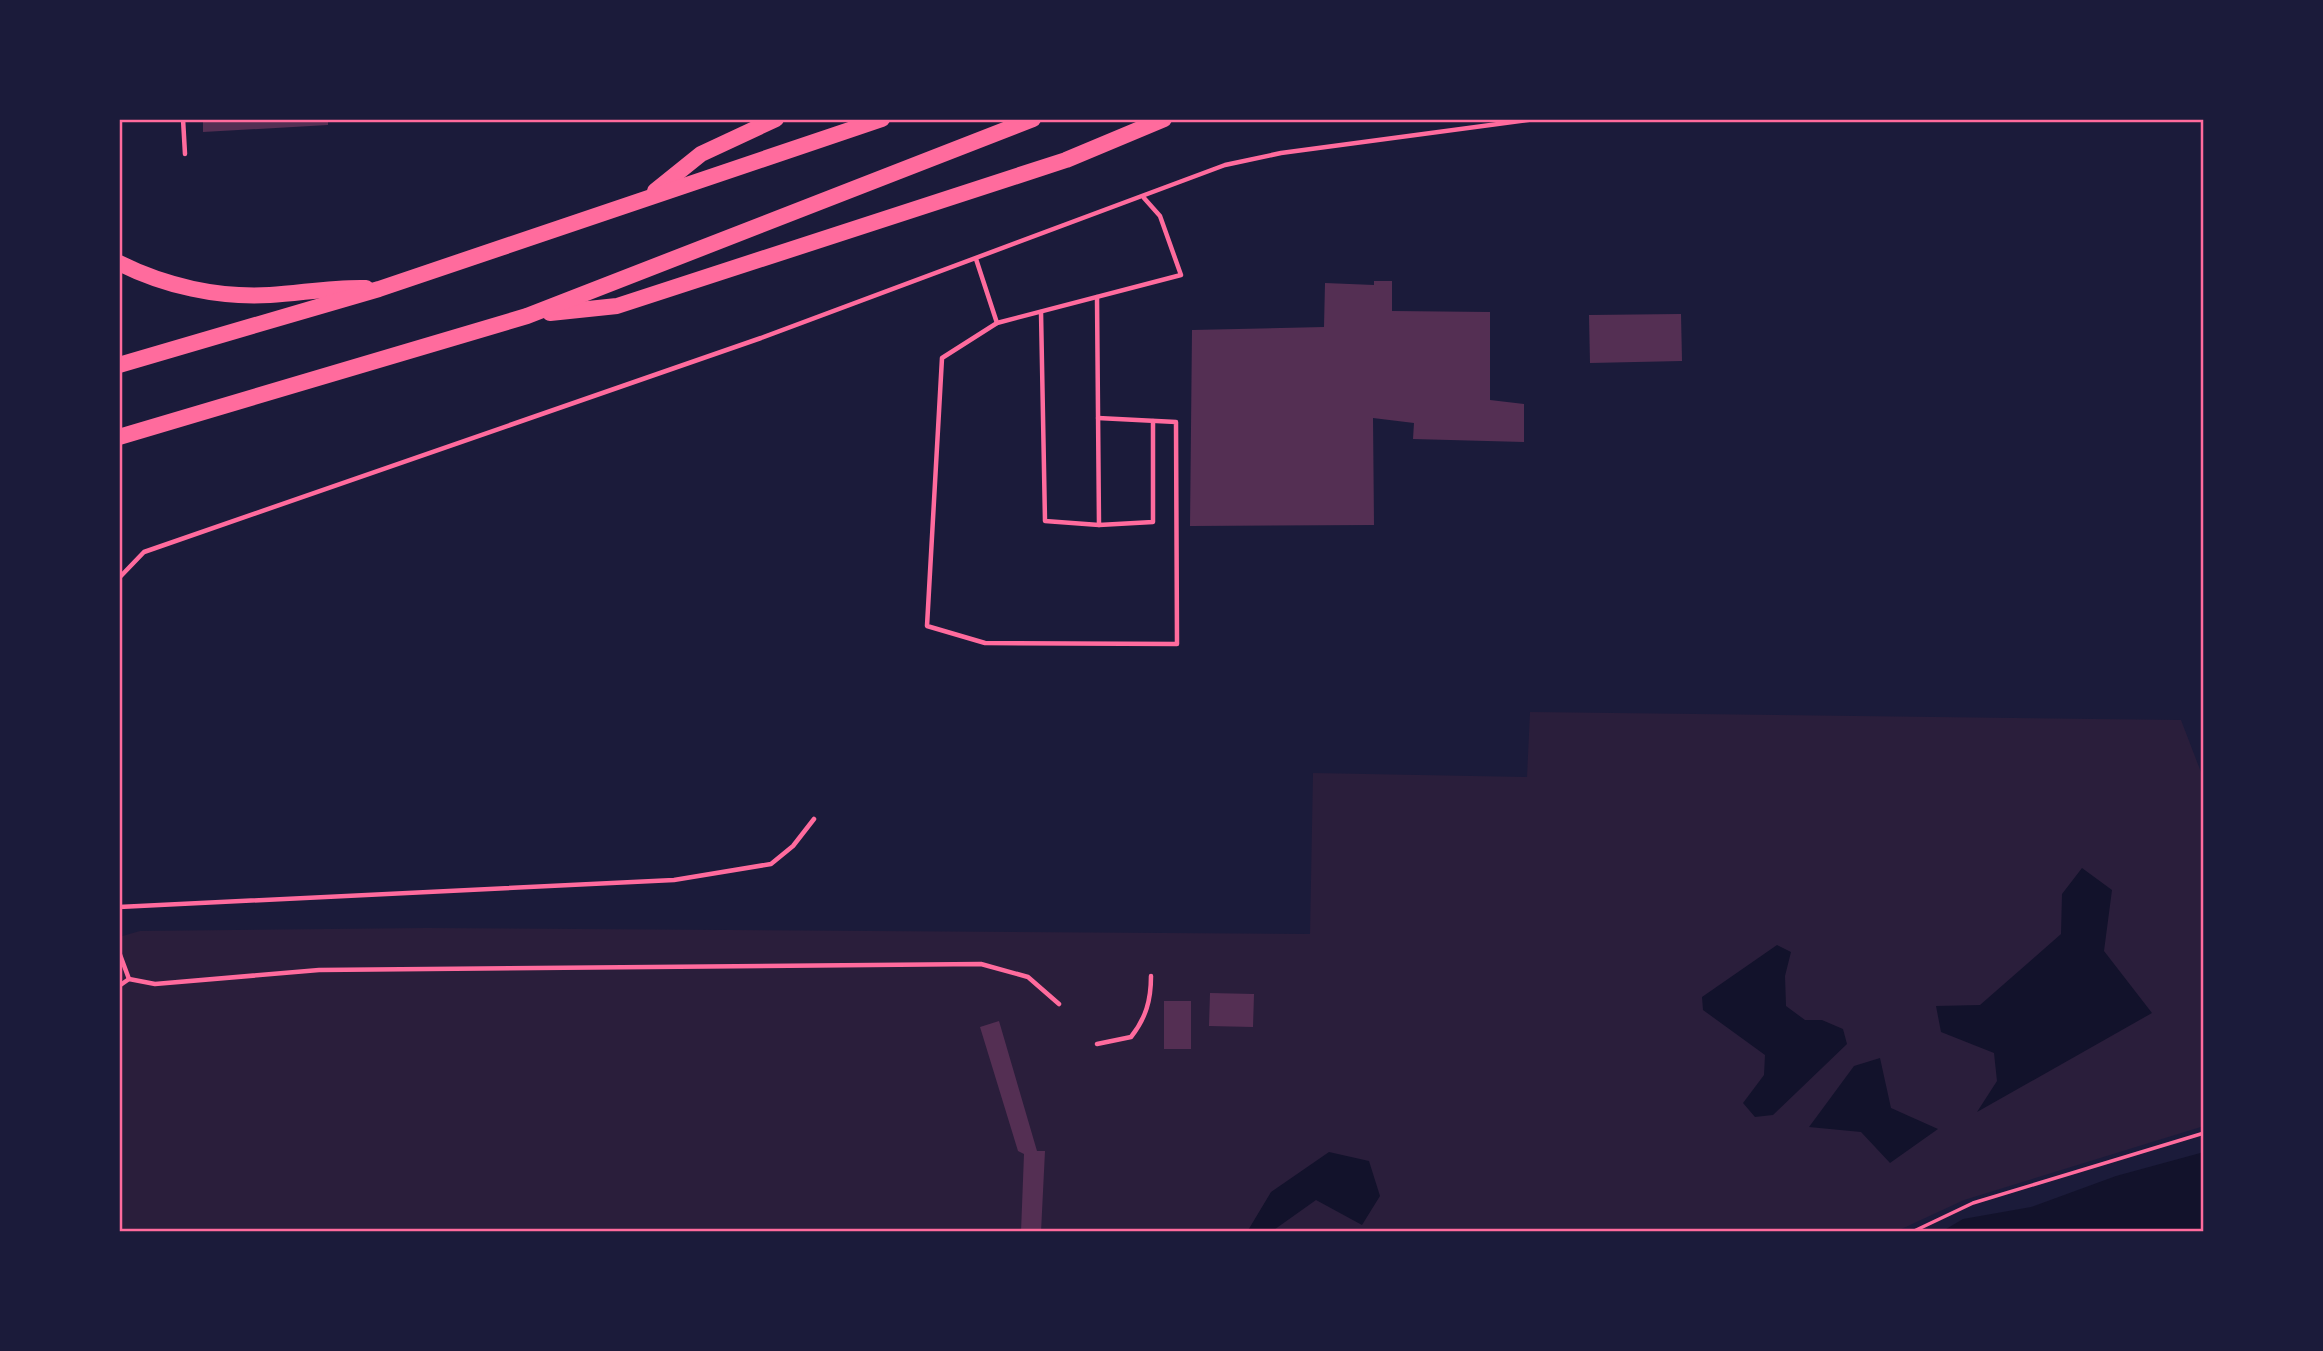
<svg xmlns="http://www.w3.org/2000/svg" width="2323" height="1351" font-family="Literata,serif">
  <rect width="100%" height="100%" fill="#1b1b3a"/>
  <path fill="#2a1e3b" d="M1530 712 2181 720 2204 780V1126L1964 1200 1895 1232H119V937L140 931 426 928 1310 934 1313 773 1527 777Z"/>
  <g fill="#12122b">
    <path d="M2082 868 2112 890 2104 951 2152 1013 1977 1112 1997 1081 1994 1053 1941 1032 1936 1006 1980 1005 2061 934 2062 894Z"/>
    <path d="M1777 945 1791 952 1785 976 1786 1006 1805 1020H1822L1843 1029 1847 1044 1773 1115 1755 1117 1743 1103 1764 1075 1765 1055 1703 1010 1702 997Z"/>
    <path d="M1880 1058 1891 1108 1938 1129 1890 1163 1861 1132 1809 1127 1854 1066Z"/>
    <path d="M1329 1152 1369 1161 1380 1196 1362 1225 1316 1200 1271 1232H1247L1271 1192Z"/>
    <path d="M2204 1152V1232H1941L1963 1219 2031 1207 2116 1176Z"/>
  </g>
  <g fill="#542f53">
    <path d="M203 119H328V125L203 132Z"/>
    <path d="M1374 281H1392V311L1490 312V400L1524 404V442L1413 439 1414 423 1373 418 1374 525 1190 526 1192 330 1324 327 1325 283 1374 285Z"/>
    <path d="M1681 314 1682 361 1590 363 1589 315Z"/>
    <path d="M1210 993 1254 994 1253 1027 1209 1026Z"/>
    <rect x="1164" y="1001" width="27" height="48"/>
    <path d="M999 1021 1037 1151H1045L1041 1232H1021L1024 1154 1018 1151 980 1027Z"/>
  </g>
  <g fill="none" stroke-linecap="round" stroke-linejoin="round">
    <path stroke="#ff6b9d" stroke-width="3.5" d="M1912 1232 1973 1203 2204 1133"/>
    <g stroke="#ff6b9d" stroke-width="4.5">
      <path d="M183 119 185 154"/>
      <path d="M976 259 997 323"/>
      <path d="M1097 297 1099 525 1153 522V421"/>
      <path d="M1041 312 1045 521 1099 525"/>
      <path d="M1098 418 1176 422 1177 644 985 643 927 626 942 358 997 323 1181 275 1160 216 1144 198"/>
      <path d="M119 578 144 552 761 338 1225 165 1281 153 1535 119"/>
      <path d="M119 907 674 880 771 864 793 846 814 819"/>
      <path d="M119 952 129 979 155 984 319 970 981 964 1028 977 1059 1004"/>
      <path d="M119 986 129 979"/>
      <path d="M1097 1044 1131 1037C1146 1018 1151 1000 1151 976"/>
    </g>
    <g stroke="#ff6b9d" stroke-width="16">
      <path d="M655 191 701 154 776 119"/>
      <path d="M119 263C165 286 218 298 270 295 302 293 333 287 366 288"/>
      <path d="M550 313 617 306 1066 160 1164 119"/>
      <path d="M119 365 379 289 882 119"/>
      <path d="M119 437 527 316 1033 119"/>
    </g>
  </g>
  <rect width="2323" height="1351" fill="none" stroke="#1b1b3a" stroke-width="242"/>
  <rect x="121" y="121" width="2081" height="1109" fill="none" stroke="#ff6b9d" stroke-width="2.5"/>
</svg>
